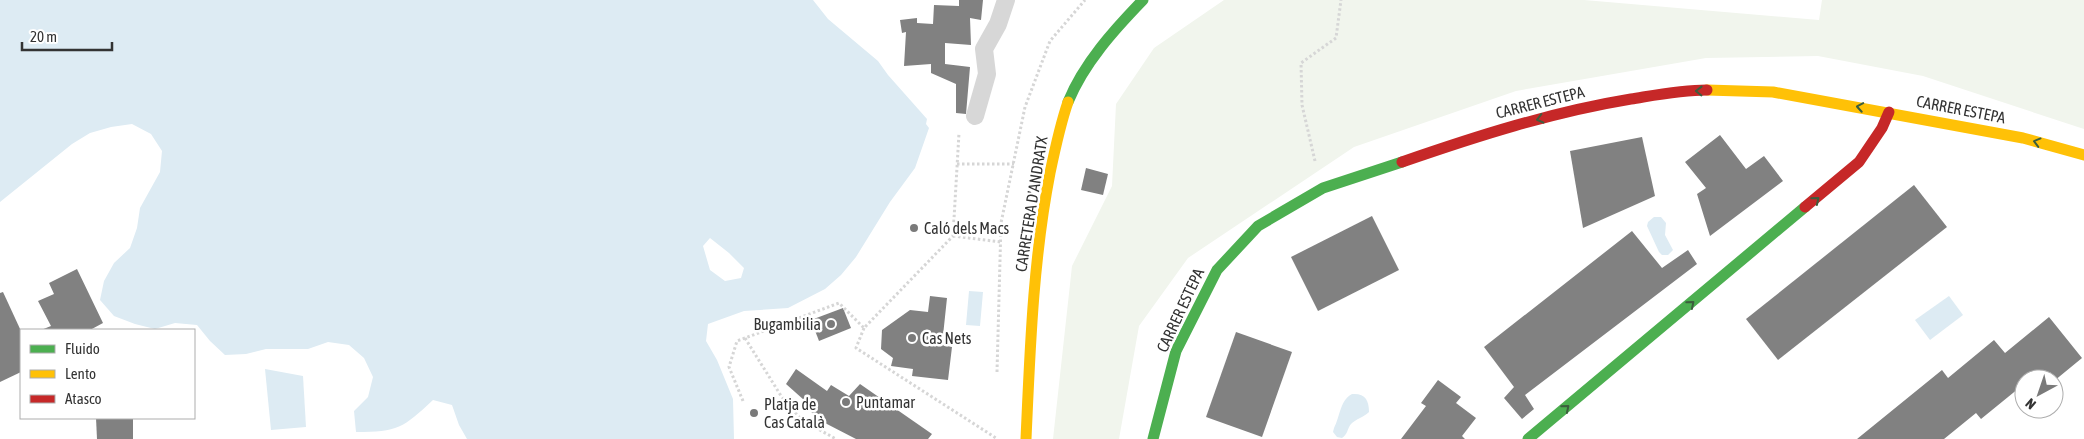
<svg xmlns="http://www.w3.org/2000/svg" width="2084" height="439" font-family="'Asap Condensed',sans-serif">
  <rect width="100%" height="100%" fill="#fff"/>
  <path fill="#f1f5ed" d="M1224 0H1584L1819 20 1822 0H2084V129L1923 76 1818 56 1706 58 1516 91 1354 147 1188 258 1139 326 1119 439H1053L1072 266 1112 186 1116 104 1154 48Z"/>
  <g fill="#ddebf3" fill-rule="evenodd">
    <path d="M0 0H813L828 19 878 61 888 75 927 119 926 124 929 128 915 168 890 202 856 257 841 275 825 289 788 308 744 311 708 324 706 341 717 360 733 399 734 439H467L459 425 452 405 433 400C403 428 398 432 356 432L354 411 368 397 373 377 364 358 349 345 328 342 308 349H266L246 354 225 355 210 341 197 325 175 323 155 329 135 324 114 316 100 300 104 281 114 263 130 248 137 228 140 208 160 172 162 151 151 134 132 124 111 127 90 133 72 144 0 202ZM710 238 729 253 744 268 741 278 725 281 710 270 703 246Z"/>
    <path d="M1654 217H1661L1666 223 1665 235 1673 250 1668 255H1662L1659 252 1647 226 1648 222Z"/>
    <path d="M969 291 983 292 980 326 966 325Z"/>
    <path d="M1949 296 1963 315 1930 340 1915 320Z"/>
    <path d="M265 369 303 376 306 427 271 430Z"/>
    <path d="M1352 394C1365 393 1369 400 1369 412 1364 417 1356 419 1351 424 1347 429 1348 434 1342 438L1337 437 1333 432 1334 428C1340 417 1340 400 1352 394Z"/>
  </g>
  <g fill="#818181">
    <path d="M959 0H983L981 20 970 18 971 45 945 43V64L970 67 966 114 956 113V84L931 73V64L904 66 906 32 902 33 900 20 917 18V23L933 24 934 5 959 6Z"/>
    <path d="M1720 135 1746 169 1764 156 1783 181 1710 236 1697 194 1706 188 1685 162Z"/>
    <path d="M1642 137 1655 196 1583 228 1570 151Z"/>
    <path d="M1086 168 1108 174 1103 195 1081 190Z"/>
    <path d="M1914 185 1947 227 1778 360 1746 319Z"/>
    <path d="M1372 216 1399 270 1318 311 1291 257Z"/>
    <path d="M1632 231 1662 268 1688 250 1697 264 1525 395 1534 409 1522 419 1504 398 1514 387 1484 347Z"/>
    <path d="M77 269 103 323 90 330H41L51 326 38 301 54 294 49 283Z"/>
    <path d="M3 292 21 331V372L0 382V293Z"/>
    <path d="M930 296 947 298 942 345 952 347 948 380 912 376 913 369 891 366 893 358 881 349 882 330 910 310 928 312Z"/>
    <path d="M843 308 851 328 819 341 811 320Z"/>
    <path d="M2049 317 2082 358 2054 381V379H2024V384L1981 419 1976 413 1944 439H1857L1942 370 1948 378 1994 340 2005 353Z"/>
    <path d="M1236 332 1292 352 1262 437 1206 417Z"/>
    <path d="M796 369 827 391 831 385 849 396 860 384 932 434 928 439H856L825 423 810 411 813 408 786 384Z"/>
    <path d="M1438 380 1461 397 1456 403 1476 418 1462 436 1465 439H1401L1426 406 1421 403Z"/>
    <path d="M96 418H133V439H97Z"/>
  </g>
  <g fill="none" stroke-linecap="round" stroke-linejoin="round">
    <g stroke="#d6d6d6" stroke-width="3" stroke-dasharray="2.5 2.5" stroke-linecap="butt">
      <path d="M1315 161 1302 105 1301 63 1336 38 1341 0"/>
      <path d="M957 164H1014"/>
      <path d="M953 236 1001 242"/>
      <path d="M864 328 856 348 996 438"/>
      <path d="M745 338 783 399 802 420 836 439"/>
      <path d="M997 372 1001 223 1025 107 1050 41 1085 0"/>
      <path d="M743 401 729 367 737 341 839 303 864 328 953 236 959 133"/>
    </g>
    <path stroke="#d7d7d7" stroke-width="18" d="M975 116 987 74 984 49 998 24 1006 0"/>
    <g stroke="#4caf50" stroke-width="11">
      <path d="M1068 102C1084 63 1114 30 1143 0"/>
      <path d="M1153 439 1176 351 1217 270 1258 226 1323 188 1402 162"/>
      <path d="M1528 439 1805 207"/>
    </g>
    <g stroke="#ffc107" stroke-width="11">
      <path d="M1707 90 1773 92 2023 138 2084 155"/>
      <path d="M1026 439C1030 350 1033 260 1050 173 1055 149 1060 125 1068 102"/>
    </g>
    <g stroke="#c62828" stroke-width="11">
      <path d="M1402 162C1477 136 1552 112 1631 99 1656 95 1681 90 1707 90"/>
      <path d="M1805 207 1859 162 1882 128 1889 112"/>
    </g>
  </g>
  <defs><path id="oneway-chevron" d="M-2-3.5L2.5 0L-2 3.5" fill="none" stroke-width="1.6" stroke-linecap="round" stroke-linejoin="round" transform="scale(1.25)"/></defs>
  <g stroke="#3c5e3d">
    <use href="#oneway-chevron" transform="translate(1699 91) rotate(-179)"/>
    <use href="#oneway-chevron" transform="translate(1860 107) rotate(-170)"/>
    <use href="#oneway-chevron" transform="translate(1540 119) rotate(166)"/>
    <use href="#oneway-chevron" transform="translate(2037 142) rotate(-165)"/>
    <use href="#oneway-chevron" transform="translate(1816 200) rotate(-40)"/>
    <use href="#oneway-chevron" transform="translate(1691 304) rotate(-40)"/>
    <use href="#oneway-chevron" transform="translate(1566 408) rotate(-40)"/>
  </g>
  <g fill="#7a7a7a" stroke="#fff" stroke-width="2">
    <circle cx="914" cy="228" r="5"/>
    <circle cx="831" cy="324" r="5"/>
    <circle cx="912" cy="338" r="5"/>
    <circle cx="846" cy="402" r="5"/>
    <circle cx="754" cy="413" r="5"/>
  </g>
  <g text-anchor="middle" dominant-baseline="central" stroke-width="5" stroke-linejoin="round" paint-order="stroke">
    <g font-size="16" fill="#333" stroke="#fff">
      <text transform="translate(1540 102) rotate(-14)">CARRER ESTEPA</text>
      <text transform="translate(1961 109) rotate(11)">CARRER ESTEPA</text>
      <text transform="translate(1031 204) rotate(-81)">CARRETERA D'ANDRATX</text>
      <text transform="translate(1180 310) rotate(-65)">CARRER ESTEPA</text>
    </g>
    <g font-size="16" fill="#333" stroke="#fff" text-anchor="start">
      <text x="924" y="228">Caló dels Macs</text>
      <text x="821" y="324" text-anchor="end">Bugambilia</text>
      <text x="922" y="338">Cas Nets</text>
      <text x="856" y="402">Puntamar</text>
      <text x="764" y="404">Platja de<tspan x="764" dy="18">Cas Català</tspan></text>
    </g>
  </g>
  <rect x="20" y="329" width="175" height="90" fill="#ffffff" stroke="#adadad"/>
  <rect x="30" y="345" width="25" height="8" fill="#4caf50" stroke="#adadad"/>
  <text x="65" y="354" font-size="15" fill="#333333">Fluido</text>
  <rect x="30" y="370" width="25" height="8" fill="#ffc107" stroke="#adadad"/>
  <text x="65" y="379" font-size="15" fill="#333333">Lento</text>
  <rect x="30" y="395" width="25" height="8" fill="#c62828" stroke="#adadad"/>
  <text x="65" y="404" font-size="15" fill="#333333">Atasco</text>
  <g transform="translate(2039 394) rotate(220)"><circle r="24" fill="#ffffff" stroke="#adadad"/>
  <path d="M0-4L9 19L0 12L-9 19Z" fill="#7a7a7a"/>
  <text y="-8" font-size="14" font-weight="bold" text-anchor="middle" fill="#333333">N</text>
  </g>
  <path d="M22 42v8h90v-8" fill="none" stroke="#333333" stroke-width="2.5"/>
  <text x="30" y="42" font-size="15" fill="#333333" stroke="#ffffff" stroke-width="4" paint-order="stroke">20 m</text>
</svg>
